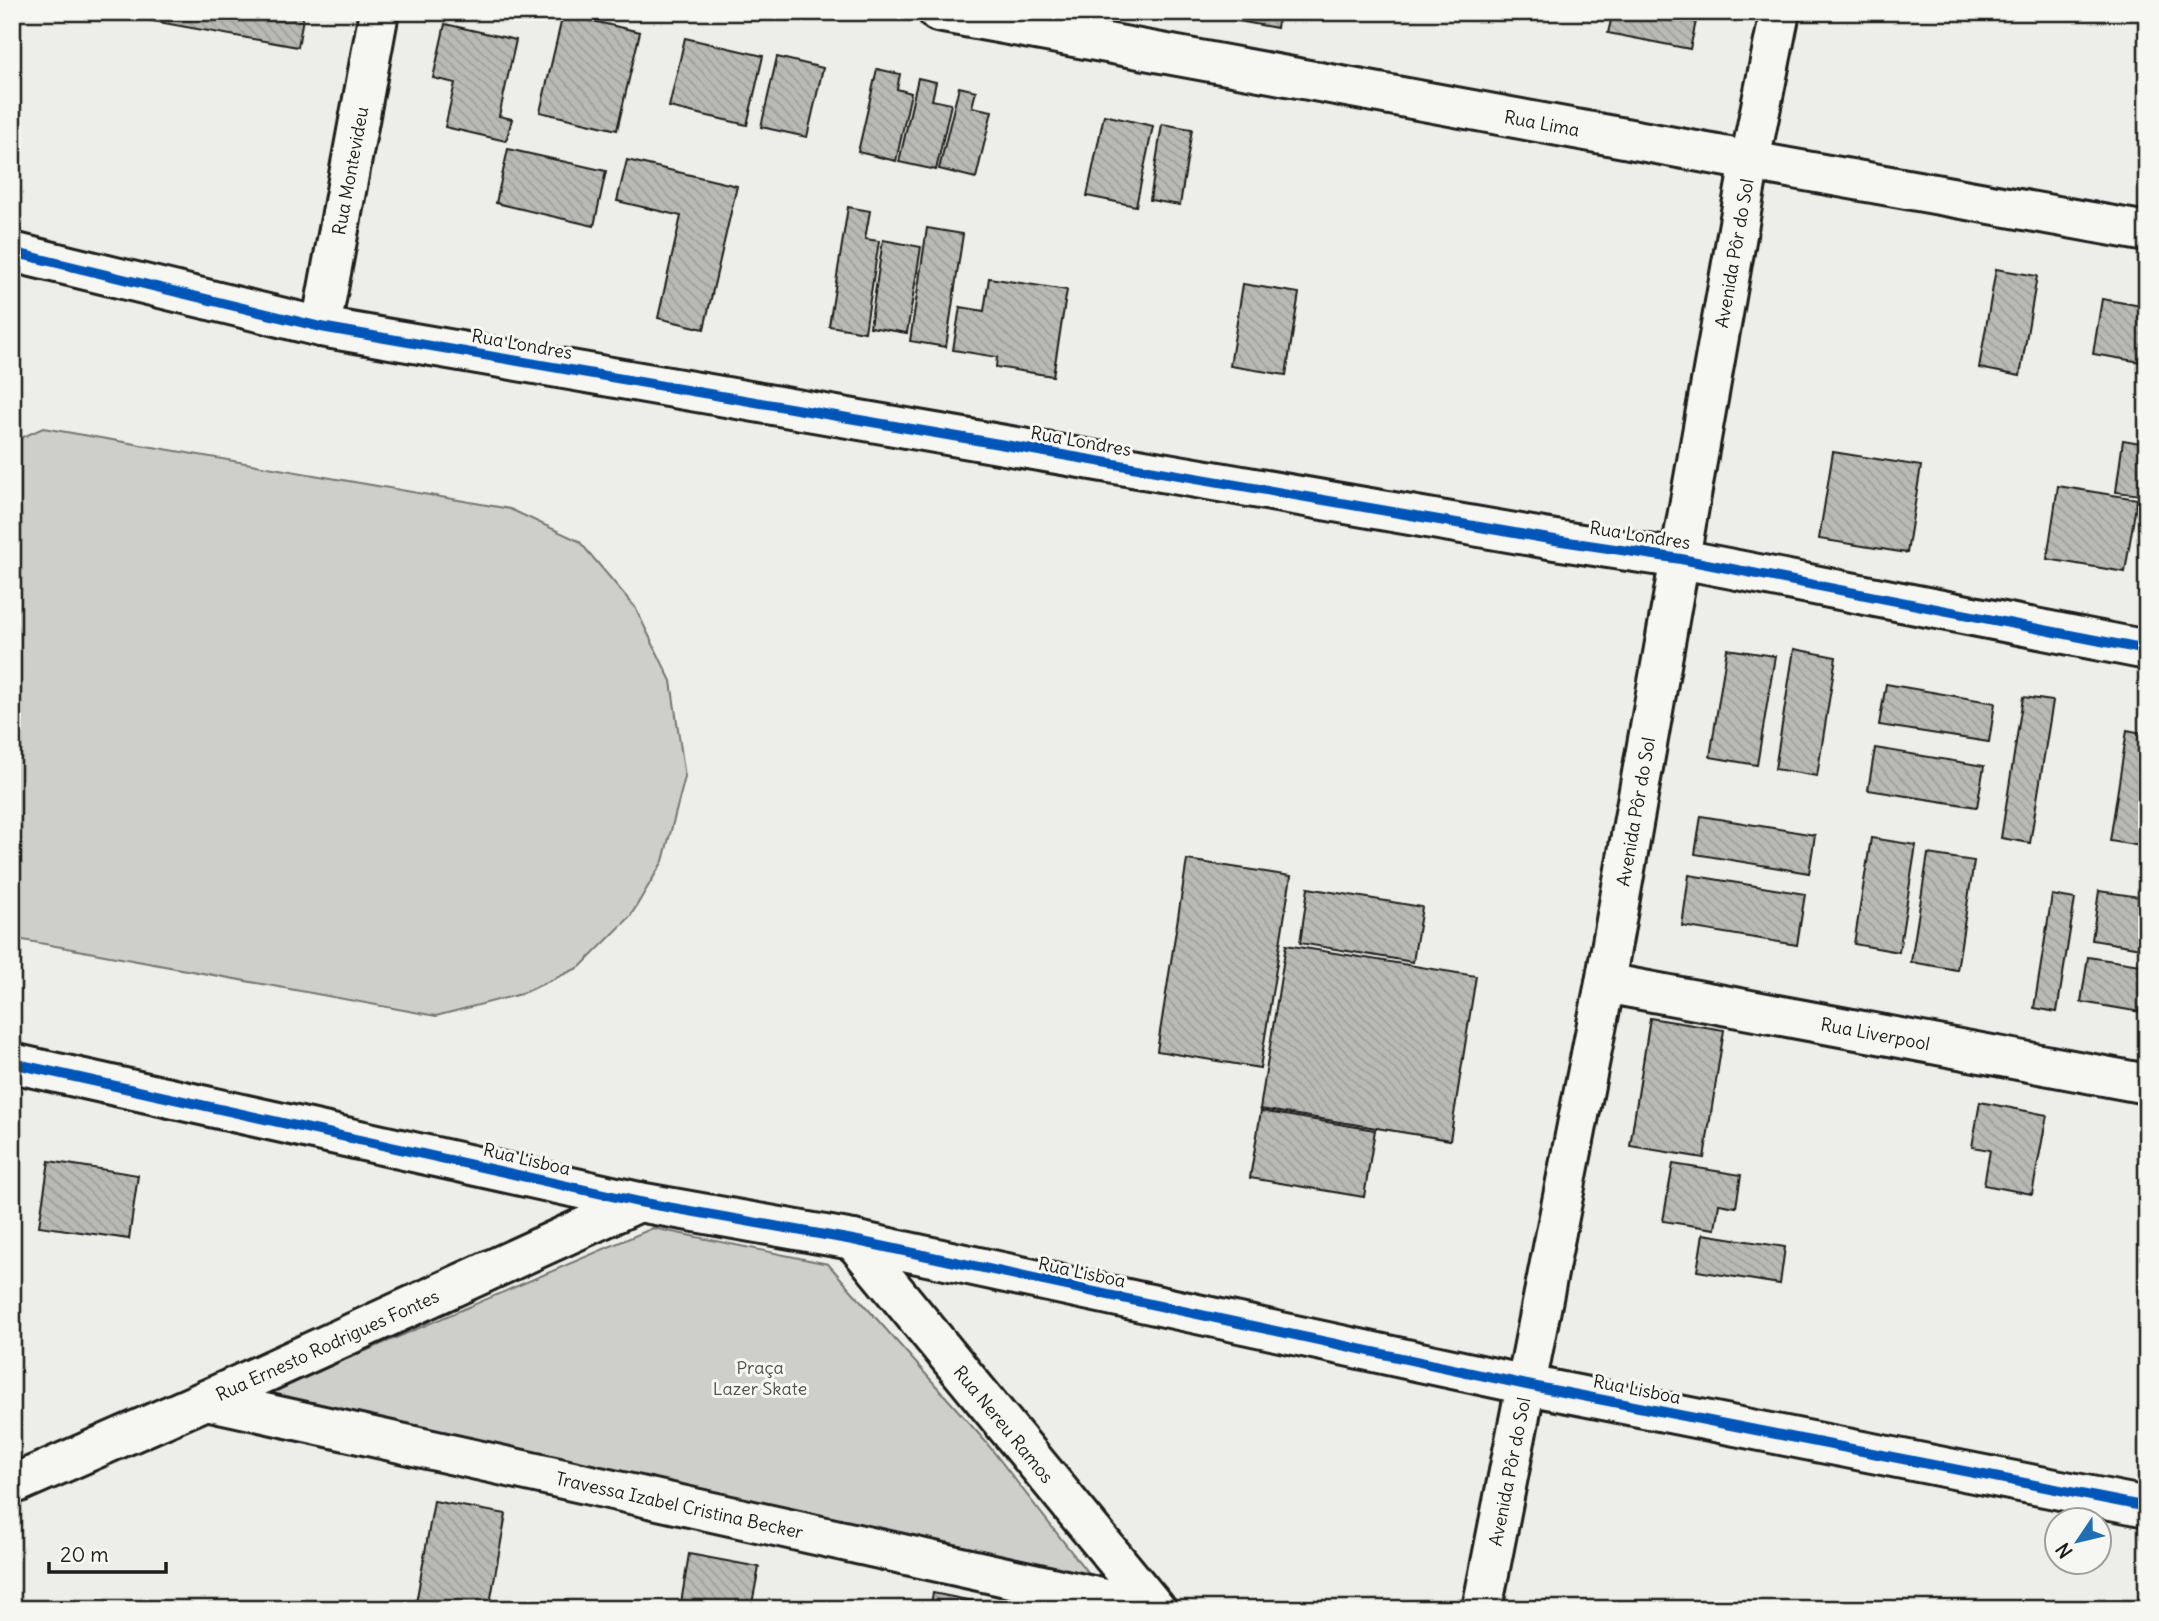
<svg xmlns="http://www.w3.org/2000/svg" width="2159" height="1621" font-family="Delius,sans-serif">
  <defs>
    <pattern id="building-back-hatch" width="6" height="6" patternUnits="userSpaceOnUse" patternTransform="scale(1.75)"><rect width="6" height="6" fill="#b9b9b6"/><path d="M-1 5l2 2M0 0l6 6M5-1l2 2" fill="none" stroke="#9e9e9c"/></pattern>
  </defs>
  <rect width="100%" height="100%" fill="#edede9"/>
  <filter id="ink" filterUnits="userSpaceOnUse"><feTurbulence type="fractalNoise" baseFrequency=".0143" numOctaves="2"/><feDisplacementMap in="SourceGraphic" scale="14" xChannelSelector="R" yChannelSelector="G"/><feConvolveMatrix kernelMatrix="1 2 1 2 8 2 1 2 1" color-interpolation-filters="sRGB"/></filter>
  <g filter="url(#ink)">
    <g fill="#cececb" stroke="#757574" stroke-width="2">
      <path d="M43 428 510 509 579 541 635 607 671 681 685 777 663 861 630 917 580 967 521 994 436 1016 12 938V442Z"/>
      <path d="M653 1228 828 1264 985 1441 1094 1581 265 1394Z"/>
    </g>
    <g fill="url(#building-back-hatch)" stroke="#1c1c1c" stroke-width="2">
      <path d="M148 12H304L298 47 147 20Z"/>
      <path d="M1217 12H1279L1277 28 1216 17Z"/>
      <path d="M1613 12H1698L1690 49 1608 33Z"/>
      <path d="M563 14 640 32 617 130 540 112Z"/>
      <path d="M445 24 516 40 499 116 512 119 506 141 445 127 455 83 433 78Z"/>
      <path d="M685 38 763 56 747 125 669 107Z"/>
      <path d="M777 57 823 68 807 137 761 127Z"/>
      <path d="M877 69 900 74 897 89 911 93 896 161 858 152Z"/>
      <path d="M918 78 936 82 932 100 951 104 936 170 899 162Z"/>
      <path d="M959 87 976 91 972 107 992 111 976 178 939 169Z"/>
      <path d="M1104 115 1153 126 1136 206 1087 196Z"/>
      <path d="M1162 124 1192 129 1180 205 1150 200Z"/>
      <path d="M508 149 606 171 594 226 496 203Z"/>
      <path d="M627 160 737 186 704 329 658 318 681 216 617 201Z"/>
      <path d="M848 207 870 211 865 239 879 241 865 332 829 326Z"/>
      <path d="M927 228 963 234 946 347 910 341Z"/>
      <path d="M883 240 921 247 907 333 870 327Z"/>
      <path d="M1996 269 2037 276 2020 376 1979 368Z"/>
      <path d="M989 278 1067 290 1053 376 996 367 997 357 953 350 960 307 984 311Z"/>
      <path d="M1243 284 1299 293 1286 375 1230 366Z"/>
      <path d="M2102 299 2147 307V363L2093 354Z"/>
      <path d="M2123 440 2147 444V459L2141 495 2116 492Z"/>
      <path d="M1833 452 1921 466 1907 553 1819 539Z"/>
      <path d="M2058 486 2137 499 2125 572 2047 559Z"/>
      <path d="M1727 649 1775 656 1757 765 1710 757Z"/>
      <path d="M1794 649 1836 657 1817 776 1775 769Z"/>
      <path d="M1886 684 1995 703 1989 742 1879 725Z"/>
      <path d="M2023 697 2053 701 2030 843 2001 838Z"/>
      <path d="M2127 730 2147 734V847L2110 841Z"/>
      <path d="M1875 748 1984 766 1977 807 1868 790Z"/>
      <path d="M1701 816 1815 835 1809 873 1695 854Z"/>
      <path d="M1871 838 1916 845 1899 952 1854 944Z"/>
      <path d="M1928 854 1974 861 1957 970 1911 962Z"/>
      <path d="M1187 860 1291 876 1260 1068 1157 1051Z"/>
      <path d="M1689 875 1805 894 1797 945 1682 926Z"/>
      <path d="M1308 888 1422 907 1413 962 1300 943Z"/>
      <path d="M2099 891 2147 898V949L2092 940Z"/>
      <path d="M2052 895 2075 899 2057 1012 2034 1008Z"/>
      <path d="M1286 945 1476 976 1450 1140 1260 1109Z"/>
      <path d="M2088 957 2147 966V1013L2081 1002Z"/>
      <path d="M1650 1018 1724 1030 1704 1158 1630 1146Z"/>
      <path d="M1980 1102 2047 1115 2032 1194 1984 1185 1990 1150 1972 1147Z"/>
      <path d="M1261 1111 1375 1130 1364 1197 1250 1178Z"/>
      <path d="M49 1161 138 1175 129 1239 39 1226Z"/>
      <path d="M1673 1164 1741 1175 1736 1207 1719 1204 1715 1229 1663 1221Z"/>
      <path d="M1703 1234 1785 1247 1780 1284 1697 1271Z"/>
      <path d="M434 1501 506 1514 489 1609H415Z"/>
      <path d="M689 1554 759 1567 751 1609H680Z"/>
      <path d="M933 1593 997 1606V1609H930Z"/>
    </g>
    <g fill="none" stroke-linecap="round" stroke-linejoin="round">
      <defs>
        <g id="minor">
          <path id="s1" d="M938 12 1750 161 2147 232"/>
          <path d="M12 252 321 327 1555 540 1681 559 2147 650"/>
          <path id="s2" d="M321 327 379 12"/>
          <path id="s3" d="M1605 983 2147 1084"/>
          <path d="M12 1063 639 1202 853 1240 1527 1385 2147 1507"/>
          <path id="s4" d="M853 1240 1156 1609"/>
          <path id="s5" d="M206 1400 1151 1609"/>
          <path id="s6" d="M12 1485 206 1400 639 1202"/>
        </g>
        <g id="tertiary">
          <path id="s7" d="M1482 1609 1605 983 1750 161 1780 12"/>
        </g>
      </defs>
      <use href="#minor" stroke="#1c1c1c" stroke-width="44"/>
      <use href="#tertiary" stroke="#1c1c1c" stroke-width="44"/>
      <use href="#minor" stroke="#f6f6f2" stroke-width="38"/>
      <use href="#tertiary" stroke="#f6f6f2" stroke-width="38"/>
      <defs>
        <g id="cycleway">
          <path d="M12 252 321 327 1555 540 1681 559 2147 650"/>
          <path d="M12 1063 639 1202 853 1240 1527 1385 2147 1507"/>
        </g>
      </defs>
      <use href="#cycleway" stroke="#f6f6f2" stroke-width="15"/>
      <use href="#cycleway" stroke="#0057b8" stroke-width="10"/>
    </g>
  </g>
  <g text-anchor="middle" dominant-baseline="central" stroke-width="6" stroke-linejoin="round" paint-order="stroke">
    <g font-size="18" fill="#1c1c1c" stroke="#f6f6f2">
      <text stroke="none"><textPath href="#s1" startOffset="614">Rua Lima</textPath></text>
      <text stroke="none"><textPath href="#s2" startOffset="159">Rua Montevideu</textPath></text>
      <text stroke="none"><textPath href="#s7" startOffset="1379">Avenida Pôr do Sol</textPath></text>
      <text transform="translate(522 344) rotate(10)">Rua Londres</text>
      <text transform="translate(1081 441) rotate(10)">Rua Londres</text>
      <text transform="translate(1640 535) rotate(9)">Rua Londres</text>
      <text stroke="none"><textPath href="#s7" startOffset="812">Avenida Pôr do Sol</textPath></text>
      <text stroke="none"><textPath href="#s3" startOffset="275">Rua Liverpool</textPath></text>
      <text transform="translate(527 1159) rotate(13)">Rua Lisboa</text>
      <text transform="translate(1082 1272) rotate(12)">Rua Lisboa</text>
      <text stroke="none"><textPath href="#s6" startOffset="345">Rua Ernesto Rodrigues Fontes</textPath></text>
      <text transform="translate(1637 1389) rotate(11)">Rua Lisboa</text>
      <text stroke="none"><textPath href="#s4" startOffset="238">Rua Nereu Ramos</textPath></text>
      <text stroke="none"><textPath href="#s7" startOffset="140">Avenida Pôr do Sol</textPath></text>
      <text stroke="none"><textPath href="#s5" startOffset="485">Travessa Izabel Cristina Becker</textPath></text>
    </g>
    <g font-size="18" fill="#515151" stroke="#f6f6f2">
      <text x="760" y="1367">Praça<tspan x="760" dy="21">Lazer Skate</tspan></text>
    </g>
  </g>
  <rect width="2159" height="1621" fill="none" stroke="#f6f6f2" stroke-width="42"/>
  <rect x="21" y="21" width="2117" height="1579" fill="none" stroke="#1c1c1c" stroke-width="2.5" filter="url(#ink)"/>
  <g transform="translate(2078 1541) rotate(235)"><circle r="33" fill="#f6f6f2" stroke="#9f9f9c" stroke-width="2"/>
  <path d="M0-5L12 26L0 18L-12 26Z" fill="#1f6fb2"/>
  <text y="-10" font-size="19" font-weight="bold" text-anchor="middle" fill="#1c1c1c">N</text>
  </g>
  <path d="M49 1562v10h117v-10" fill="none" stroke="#1c1c1c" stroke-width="3.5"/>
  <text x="60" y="1562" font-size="21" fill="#1c1c1c" stroke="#f6f6f2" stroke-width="5" paint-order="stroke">20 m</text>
</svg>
